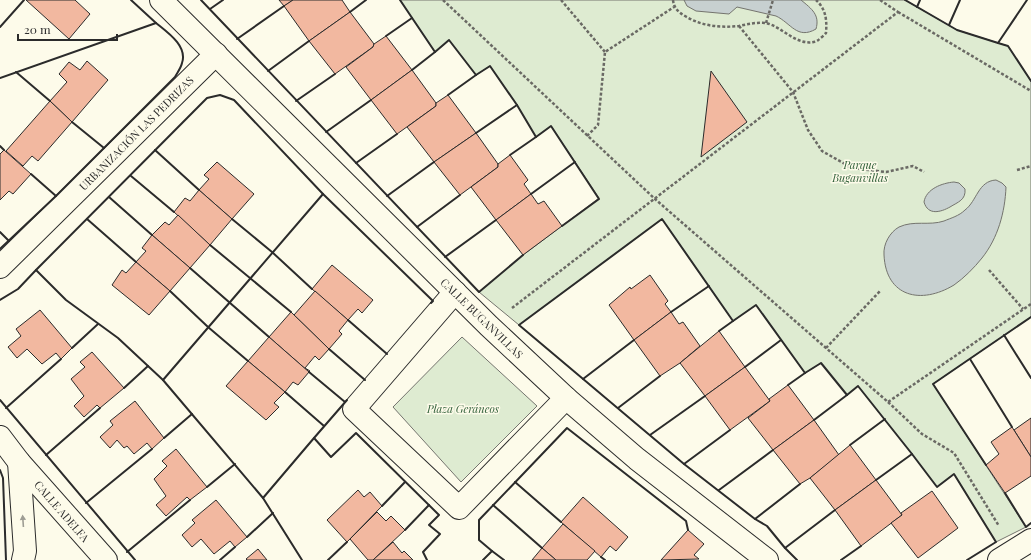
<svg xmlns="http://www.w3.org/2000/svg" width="1031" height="560" font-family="'Playfair Display',serif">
  <rect width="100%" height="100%" fill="#fdfbea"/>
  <g fill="#deebd1" stroke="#74746e">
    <path d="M400 0H905L957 30 1008 46 1031 81V317L933 384 1026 527 996 542 954 474 937 487 912 454 858 386 847 395 821 363 805 373 756 305 733 321 662 219 519 325 479 292 523 255 599 198 551 126 536 137 517 105 490 66 476 75 449 40 435 52Z"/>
    <path d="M462 337 537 406 461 482 393 407Z"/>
  </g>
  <g fill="#c7d0d0" stroke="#74746e">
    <path d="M684 0H801C812 9 820 15 816 29 797 40 791 23 776 16L737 7 729 14 696 11 687 6Z"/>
    <path d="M996 180 1002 183 1006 187C1005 212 998 238 982 258 974 268 964 278 954 285 921 305 886 297 884 255 883 244 890 232 899 227 914 220 929 226 944 221 951 218 959 216 965 210 977 201 978 181 996 180Z"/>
    <path d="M954 182 959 183 965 189C966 200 958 202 950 207 941 212 928 216 924 202 926 189 942 183 954 182Z"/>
  </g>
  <g fill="#f2b8a0" stroke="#2b2b2b">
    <path d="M26 0H75L90 14 69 39Z"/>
    <path d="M279 0H293L284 6Z"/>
    <path d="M293 0H342L350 12 309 41 284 6Z"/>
    <path d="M350 12 374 44 373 47 335 74 309 41Z"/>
    <path d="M386 36 412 70 371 100 346 67 373 47 374 44Z"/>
    <path d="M87 61 108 80 72 122 50 101 67 82 59 74 69 62 80 70Z"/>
    <path d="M412 70 436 103V106L397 134 371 100Z"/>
    <path d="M711 71 747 122 701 157Z"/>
    <path d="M448 95 476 133 434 162 407 127 436 106V103Z"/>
    <path d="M50 101 72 122 38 161 32 156 23 166 6 151Z"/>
    <path d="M476 133 498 164V167L460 195 434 162Z"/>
    <path d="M4 150 31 174 13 194 9 191 0 200V154Z"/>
    <path d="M510 155 528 180 524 184 531 194 496 220 471 187 498 167V164Z"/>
    <path d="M217 162 254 194 232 219 199 190 209 179 204 175Z"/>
    <path d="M199 190 232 219 210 245 174 212 185 198 190 201Z"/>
    <path d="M531 194 538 204 544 201 562 226 523 255 496 220Z"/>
    <path d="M178 215 210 245 190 268 152 235 165 222 169 225Z"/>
    <path d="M152 235 190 268 170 291 136 262 146 251 142 248Z"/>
    <path d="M136 262 170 291 149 315 112 285 122 270 126 273Z"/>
    <path d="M332 265 373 300 362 313 358 309 348 320 312 289Z"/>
    <path d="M650 275 668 301 665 304 671 312 634 340 609 305 630 287 631 289Z"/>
    <path d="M315 291 348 320 339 331 342 334 329 349 294 315Z"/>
    <path d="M40 310 72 348 61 359 56 353 42 364 27 349 17 358 8 347 21 336 16 329Z"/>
    <path d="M291 312 329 349 319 360 315 356 305 368 310 371 309 372 269 337Z"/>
    <path d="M671 312 679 324 683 322 700 346 680 363 660 376 634 340Z"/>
    <path d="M719 331 745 367 705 396 680 363Z"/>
    <path d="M269 337 309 372 298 385 293 382 285 392 248 361Z"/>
    <path d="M92 352 124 388 100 408 97 405 84 417 74 406 84 396 71 379 85 367 80 362Z"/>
    <path d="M248 361 285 392 274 403 279 407 266 420 226 386Z"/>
    <path d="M745 367 770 401 730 430 705 396Z"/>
    <path d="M788 385 814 420 773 450 748 418 770 401 769 399Z"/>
    <path d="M135 401 164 438 152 449 147 443 134 454 127 446 124 448 117 440 110 448 100 437 113 425 110 421Z"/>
    <path d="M1031 418V457L1014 430Z"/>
    <path d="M814 420 839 455 810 478 800 484 773 450Z"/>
    <path d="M1012 427 1031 457V476L1005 493 986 465 999 454 991 442Z"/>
    <path d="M850 445 876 480 835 510 810 478Z"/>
    <path d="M176 449 207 487 190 500 187 497 166 516 156 505 166 496 154 479 167 466 162 461Z"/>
    <path d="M876 480 902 515 861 546 835 510Z"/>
    <path d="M358 490 364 497 370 492 382 506 347 542 327 520Z"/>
    <path d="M932 491 958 528 918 558 891 523 902 515 901 513Z"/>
    <path d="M583 497 628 537 616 551 610 546 601 557 561 522Z"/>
    <path d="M216 500 247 537 235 547 230 541 214 554 201 539 192 547 182 535 195 523 192 520Z"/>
    <path d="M377 512 386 521 391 516 405 530 373 560H368L350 539Z"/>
    <path d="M563 524 595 551 587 560H556L542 548Z"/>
    <path d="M688 530 704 544 694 555 699 559 661 560Z"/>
    <path d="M393 542 402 553 404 551 413 560H373Z"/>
    <path d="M542 548 556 560H532Z"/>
    <path d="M258 549 267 560H247L246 559Z"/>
  </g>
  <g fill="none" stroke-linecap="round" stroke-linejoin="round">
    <defs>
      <g id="minor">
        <path d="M161 0 489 326 566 398 637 459 767 560"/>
        <path d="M0 267 216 54"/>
        <path d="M455 292 354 409 459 508 566 398"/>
        <path d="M0 437 19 462 106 560"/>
        <path d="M19 462 25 551 23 560"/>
        <path d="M999 560 1031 540"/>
      </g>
    </defs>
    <use href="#minor" stroke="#2b2b2b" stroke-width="24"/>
    <g stroke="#6a6964" stroke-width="2.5" stroke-dasharray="3 2" stroke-linecap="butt">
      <path d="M443 0 655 199 888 402 1031 304"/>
      <path d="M561 0 605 52"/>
      <path d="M673 0C674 8 678 12 685 16 701 26 720 28 739 26 748 24 757 22 766 23 783 27 798 48 817 41 820 39 824 35 826 33 827 20 826 9 816 0"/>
      <path d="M898 12 1031 91"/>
      <path d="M766 23 773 0"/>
      <path d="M739 26 793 92 808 130 822 151 852 168 886 172 913 166 924 172"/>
      <path d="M587 136 598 125 605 52 674 7"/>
      <path d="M1017 170 1031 166"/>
      <path d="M989 270 1023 309"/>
      <path d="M512 308 898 12 880 0"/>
      <path d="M826 348 881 290"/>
      <path d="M888 402 922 434 954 453 999 526"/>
    </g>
    <use href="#minor" stroke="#fdfbea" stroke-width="22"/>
    <g stroke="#2b2b2b" stroke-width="2">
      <path d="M131 0 156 23"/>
      <path d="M201 0 479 292 523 255"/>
      <path d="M400 0 435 52 449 40 476 75 490 66 517 105 536 137 551 126 599 199 562 226"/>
      <path d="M905 0 957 30 998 43"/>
      <path d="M1027 0 998 43 1008 46 1031 81"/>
      <path d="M917 7 920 0"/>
      <path d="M210 9 223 0"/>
      <path d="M350 12 366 0"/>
      <path d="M949 25 960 0"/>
      <path d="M0 27 24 0"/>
      <path d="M386 36 412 18"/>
      <path d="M237 39 284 6"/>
      <path d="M412 70 435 52"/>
      <path d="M268 71 309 41"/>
      <path d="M16 72 50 101"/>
      <path d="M0 78 156 23C167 32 188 46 182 63 181 68 177 73 175 77L56 196 0 249"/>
      <path d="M448 95 476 75"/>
      <path d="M296 101 335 74"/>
      <path d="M72 122 104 148"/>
      <path d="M326 132 371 100"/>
      <path d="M476 133 517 105"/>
      <path d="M0 146 4 150"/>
      <path d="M155 150 199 190"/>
      <path d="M510 155 536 137"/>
      <path d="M356 163 397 134"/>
      <path d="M31 174 56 196"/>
      <path d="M131 176 174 212"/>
      <path d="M531 194 575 162"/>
      <path d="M387 196 434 162"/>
      <path d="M109 197 152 235"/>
      <path d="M87 219 136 262"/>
      <path d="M232 219 272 252 312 289"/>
      <path d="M417 227 460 195"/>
      <path d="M0 232 9 241"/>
      <path d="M210 245 291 312"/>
      <path d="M445 257 496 220"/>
      <path d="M190 268 269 337"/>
      <path d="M170 291 208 327 248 361"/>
      <path d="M0 300 18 289 36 270"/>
      <path d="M671 312 709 286"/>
      <path d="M348 320 387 354"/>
      <path d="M719 331 733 321"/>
      <path d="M1004 335 1031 378"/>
      <path d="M72 348 98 324"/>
      <path d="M329 349 365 380"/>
      <path d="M970 359 1012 427"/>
      <path d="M745 367 781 340"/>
      <path d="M309 372 345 402"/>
      <path d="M583 379 634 340"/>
      <path d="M163 380 118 338 66 300 36 270 207 98 220 95 234 100 323 194"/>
      <path d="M788 385 805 373"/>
      <path d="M124 388 148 366"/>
      <path d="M285 392 324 426"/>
      <path d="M0 400 135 560"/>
      <path d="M6 408 61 359"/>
      <path d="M618 408 660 376"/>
      <path d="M814 420 847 395"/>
      <path d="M650 435 705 396"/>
      <path d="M164 438 192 414"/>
      <path d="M314 438 347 400"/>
      <path d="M850 445 885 419"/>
      <path d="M46 455 100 408"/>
      <path d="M684 464 730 430"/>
      <path d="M986 465 933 384 1031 317"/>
      <path d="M0 470 3 478 6 560"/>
      <path d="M876 480 912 454"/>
      <path d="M515 482 561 522"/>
      <path d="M207 487 235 464"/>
      <path d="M719 490 773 450"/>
      <path d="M1005 493 1026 527 1031 523"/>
      <path d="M263 498 163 380 323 194 433 301 431 303"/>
      <path d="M86 503 152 449"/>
      <path d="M493 505 542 548"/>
      <path d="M382 506 405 482"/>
      <path d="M755 519 800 484"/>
      <path d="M405 530 429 505"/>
      <path d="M247 537 273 513"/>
      <path d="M785 548 835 510"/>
      <path d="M492 551 504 560"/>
      <path d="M127 552 190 500"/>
      <path d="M601 557 605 560"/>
      <path d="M220 560 235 547"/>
      <path d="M302 560 263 498 314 438 331 457 356 433 439 515 429 525 440 534 423 552 427 560"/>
      <path d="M328 560 347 542"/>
      <path d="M483 560 492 551 479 540V520L567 428 686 521 688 530"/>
      <path d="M797 560 785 548 767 526 755 519 684 464 519 325 662 219 733 321 756 305 805 373 821 363 847 395 858 386 912 454 937 487 954 474 996 542 967 560"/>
      <path d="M841 560 861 546"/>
    </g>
  </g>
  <defs><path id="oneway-solid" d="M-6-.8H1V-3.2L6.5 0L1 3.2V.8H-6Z"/></defs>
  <use fill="#9e9d94" href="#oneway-solid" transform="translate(23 521) rotate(-94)"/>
  <g text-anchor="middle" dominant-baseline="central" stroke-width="3" stroke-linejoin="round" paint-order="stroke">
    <g font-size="11" fill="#2b2b2b" stroke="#fdfbea">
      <text transform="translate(136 133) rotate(-45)">URBANIZACIÓN LAS PEDRIZAS</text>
      <text transform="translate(482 318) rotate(44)">CALLE BUGANVILLAS</text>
      <text transform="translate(62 511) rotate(49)">CALLE ADELFA</text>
    </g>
    <g font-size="11" font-style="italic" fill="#34623c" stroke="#fdfbea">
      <text x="860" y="164">Parque<tspan x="860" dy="13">Buganvillas</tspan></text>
      <text x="463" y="408">Plaza Geráneos</text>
    </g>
  </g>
  <path d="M18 34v6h99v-6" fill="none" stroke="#2b2b2b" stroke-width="2"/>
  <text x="24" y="34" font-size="12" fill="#2b2b2b" stroke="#fdfbea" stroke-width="3" paint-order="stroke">20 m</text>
</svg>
